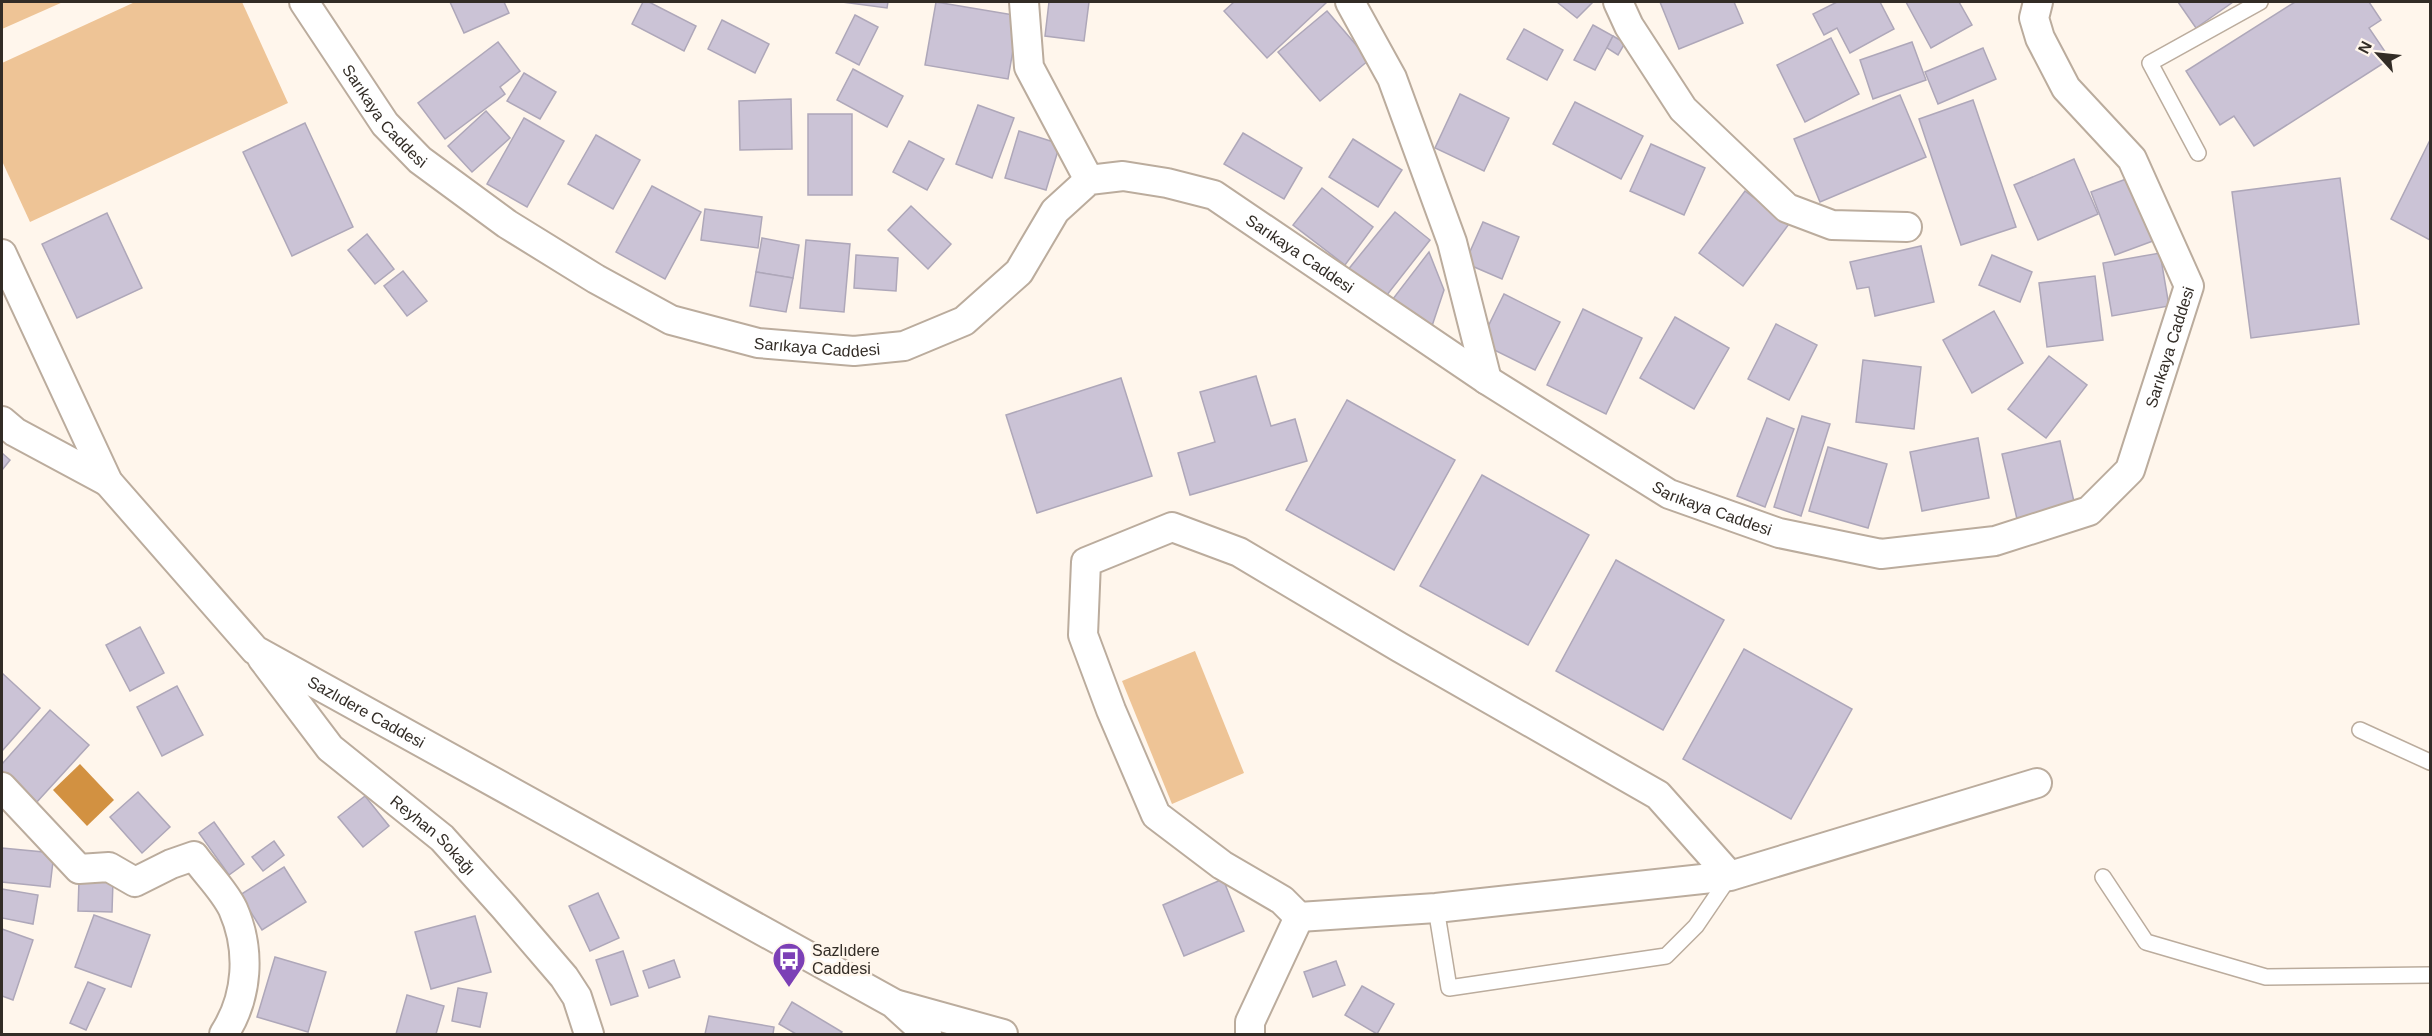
<svg xmlns="http://www.w3.org/2000/svg" width="2432" height="1036" font-family="Helvetica,sans-serif">
  <rect width="100%" height="100%" fill="#fff6ec"/>
  <g fill="#eec496">
    <path d="M2 2H63L2 29Z"/>
    <path d="M135 2H242L288 103 30 222 2 161V63Z"/>
    <path d="M1195 651 1244 773 1172 804 1122 681Z"/>
  </g>
  <path fill="#d29141" d="M80 764 114 800 87 826 53 790Z"/>
  <g fill="#cbc3d6" stroke="#aea7b9" stroke-width="1.5">
    <path d="M450 2H504L509 13 464 33Z"/>
    <path d="M643 2H649L696 26 684 51 632 24Z"/>
    <path d="M842 2H888L887 8Z"/>
    <path d="M936 2 1019 16 1008 79 925 65Z"/>
    <path d="M1049 2H1089L1084 41 1045 36Z"/>
    <path d="M1234 2H1327L1267 58 1224 11Z"/>
    <path d="M1557 2H1593L1577 18Z"/>
    <path d="M1660 2H1734L1743 23 1679 49Z"/>
    <path d="M1837 2H1880L1894 29 1850 53 1837 28 1824 35 1813 14Z"/>
    <path d="M1906 2H1959L1972 25 1931 48Z"/>
    <path d="M2178 2H2233L2196 28Z"/>
    <path d="M2295 2H2369L2381 20 2369 28 2390 59 2254 146 2234 116 2220 125 2186 71Z"/>
    <path d="M1327 11 1369 60 1320 101 1278 52Z"/>
    <path d="M855 15 878 27 859 65 836 53Z"/>
    <path d="M722 20 769 44 755 73 708 49Z"/>
    <path d="M1593 25 1613 36 1595 70 1574 60Z"/>
    <path d="M1524 29 1563 50 1547 80 1507 59Z"/>
    <path d="M1613 36 1625 43 1618 55 1607 48Z"/>
    <path d="M1831 38 1859 94 1805 122 1777 65Z"/>
    <path d="M498 42 520 71 500 87 505 94 445 139 418 103Z"/>
    <path d="M1912 42 1926 80 1873 99 1860 60Z"/>
    <path d="M1983 48 1996 79 1938 104 1925 72Z"/>
    <path d="M853 69 903 96 887 127 837 100Z"/>
    <path d="M524 73 556 92 540 119 507 101Z"/>
    <path d="M1460 94 1509 118 1484 171 1435 148Z"/>
    <path d="M1900 95 1926 157 1820 202 1794 139Z"/>
    <path d="M791 99 792 149 740 150 739 101Z"/>
    <path d="M1973 100 2016 227 1961 245 1919 119Z"/>
    <path d="M1575 102 1643 136 1621 179 1553 144Z"/>
    <path d="M978 105 1014 118 992 178 956 164Z"/>
    <path d="M486 111 510 138 472 172 448 146Z"/>
    <rect x="808" y="114" width="44" height="81"/>
    <path d="M524 118 564 141 527 207 487 184Z"/>
    <path d="M305 123 353 227 292 256 243 152Z"/>
    <path d="M1019 131 1060 144 1046 190 1005 178Z"/>
    <path d="M1243 133 1302 168 1284 199 1224 164Z"/>
    <path d="M596 135 640 160 613 209 568 184Z"/>
    <path d="M1353 139 1402 170 1378 207 1329 177Z"/>
    <path d="M2430 140V240L2391 219Z"/>
    <path d="M909 141 944 159 927 190 893 172Z"/>
    <path d="M1651 144 1705 168 1684 215 1630 191Z"/>
    <path d="M2074 159 2098 214 2038 240 2014 185Z"/>
    <path d="M2137 175 2161 238 2115 255 2091 192Z"/>
    <path d="M2340 178 2359 324 2251 338 2232 192Z"/>
    <path d="M652 186 701 212 665 279 616 252Z"/>
    <path d="M1322 188 1373 227 1345 265 1293 225Z"/>
    <path d="M1745 191 1789 224 1743 286 1699 253Z"/>
    <path d="M911 206 951 244 928 269 888 230Z"/>
    <path d="M705 209 762 217 758 248 701 240Z"/>
    <path d="M1395 212 1430 240 1383 300 1347 271Z"/>
    <path d="M107 213 142 288 77 318 42 244Z"/>
    <path d="M1483 222 1519 237 1502 279 1465 263Z"/>
    <path d="M367 234 394 269 375 284 348 250Z"/>
    <path d="M762 238 799 245 793 278 756 272Z"/>
    <path d="M806 240 850 244 844 312 800 308Z"/>
    <path d="M1921 246 1934 302 1875 316 1869 287 1857 289 1850 262Z"/>
    <path d="M1429 252 1444 290 1429 335 1389 304Z"/>
    <path d="M2160 253 2169 306 2112 316 2103 263Z"/>
    <path d="M856 255 898 258 896 291 854 288Z"/>
    <path d="M1992 255 2032 272 2020 302 1979 285Z"/>
    <path d="M403 271 427 301 407 316 384 286Z"/>
    <path d="M756 272 793 278 786 312 750 306Z"/>
    <path d="M2095 276 2103 340 2047 347 2039 283Z"/>
    <path d="M1504 294 1560 322 1535 370 1480 343Z"/>
    <path d="M1583 309 1642 338 1606 414 1547 385Z"/>
    <path d="M1994 311 2023 363 1972 393 1943 340Z"/>
    <path d="M1675 317 1729 348 1694 409 1640 378Z"/>
    <path d="M1776 324 1817 345 1789 400 1748 379Z"/>
    <path d="M2049 356 2087 385 2046 438 2008 409Z"/>
    <path d="M1863 360 1921 367 1914 429 1856 422Z"/>
    <path d="M1256 376 1271 426 1295 419 1307 461 1190 495 1178 453 1215 442 1200 392Z"/>
    <path d="M1121 378 1152 476 1037 513 1006 415Z"/>
    <path d="M1347 400 1455 460 1394 570 1286 510Z"/>
    <path d="M1802 416 1830 424 1801 516 1774 507Z"/>
    <path d="M1767 418 1794 429 1765 507 1737 496Z"/>
    <path d="M1978 438 1989 498 1922 511 1910 452Z"/>
    <path d="M2060 441 2075 506 2017 519 2002 454Z"/>
    <path d="M1828 447 1887 464 1868 528 1809 511Z"/>
    <path d="M2 453 10 460 2 470Z"/>
    <path d="M1482 475 1589 535 1528 645 1420 586Z"/>
    <path d="M1616 560 1724 620 1663 730 1556 671Z"/>
    <path d="M140 627 164 673 130 691 106 645Z"/>
    <path d="M1744 649 1852 709 1791 819 1683 759Z"/>
    <path d="M2 673 40 708 2 751Z"/>
    <path d="M177 686 203 735 162 756 137 707Z"/>
    <path d="M50 710 89 745 36 803 2 771V764Z"/>
    <path d="M138 792 170 827 142 853 110 817Z"/>
    <path d="M365 796 389 826 363 847 338 817Z"/>
    <path d="M214 822 244 864 229 875 199 833Z"/>
    <path d="M274 841 284 855 263 871 252 857Z"/>
    <path d="M2 848 54 853 50 887 2 882Z"/>
    <path d="M284 867 306 902 262 930 240 895Z"/>
    <path d="M1223 879 1244 931 1184 956 1163 905Z"/>
    <path d="M79 880 113 881 112 912 78 911Z"/>
    <path d="M2 889 38 895 33 924 2 918Z"/>
    <path d="M598 893 619 938 590 951 569 906Z"/>
    <path d="M94 915 150 935 131 987 75 967Z"/>
    <path d="M475 916 491 972 431 989 415 932Z"/>
    <path d="M2 929 33 940 13 1000 2 996Z"/>
    <path d="M623 951 638 996 611 1005 596 960Z"/>
    <path d="M275 957 326 972 308 1032 257 1017Z"/>
    <path d="M674 960 680 977 649 988 643 971Z"/>
    <path d="M1336 961 1345 985 1313 997 1304 972Z"/>
    <path d="M88 982 105 989 86 1030 70 1023Z"/>
    <path d="M1362 986 1394 1004 1377 1034 1345 1015Z"/>
    <path d="M458 988 487 993 480 1027 452 1021Z"/>
    <path d="M407 995 444 1006 436 1034H396Z"/>
    <path d="M792 1002 842 1032 840 1034H796L779 1024Z"/>
    <path d="M709 1016 774 1027 773 1034H705Z"/>
  </g>
  <g fill="none" stroke-linecap="round" stroke-linejoin="round">
    <defs>
      <g id="service">
        <path d="M2198 153 2150 63 2260 2"/>
        <path d="M2360 730 2430 762"/>
        <path d="M2103 877 2146 942 2266 977 2430 975"/>
        <path d="M1436 908 1449 988 1666 956 1696 926 1730 876"/>
      </g>
      <g id="minor">
        <path id="s1" d="M304 2 385 124 420 160 507 224 596 279 671 320 758 343 854 351 904 346 964 321 1019 272 1055 211 1089 180 1123 176 1167 183 1214 195 1487 380 1669 494 1779 533 1881 554 1995 541 2089 511 2130 470 2189 286 2132 159 2066 88 2040 38 2034 18 2038 2"/>
        <path d="M1024 2 1029 67 1089 180"/>
        <path d="M1350 2 1392 78 1452 242 1487 380"/>
        <path d="M1618 2 1629 26 1683 109 1787 208 1832 225 1907 227"/>
        <path id="s2" d="M2 254 108 482 255 650 893 1003 927 1034"/>
        <path d="M2 421 15 432 108 482"/>
        <path id="s3" d="M262 658 330 748 442 838 504 907 564 977 577 997 589 1034"/>
        <path d="M2 787 79 869 109 867 135 882 171 864 194 856C206 873 224 890 233 909 251 950 248 997 224 1034"/>
        <path d="M1730 876 1658 795 1399 647 1239 552 1172 527 1086 562 1083 635 1111 710 1156 815 1222 865 1282 900 1299 917 1436 908 1730 876 2037 783"/>
        <path d="M898 1005 1003 1034"/>
        <path d="M1250 1034V1022L1299 917"/>
      </g>
    </defs>
    <use href="#service" stroke="#bbac9d" stroke-width="18"/>
    <use href="#minor" stroke="#bbac9d" stroke-width="32"/>
    <use href="#service" stroke="#fff" stroke-width="15"/>
    <use href="#minor" stroke="#fff" stroke-width="28"/>
  </g>
  <defs>
    <symbol id="bus-pin" viewBox="-11 -11 22 30"><path d="M0 17L-7.5 6A9.5 9.5 0 1 1 7.5 6Z" fill="#7c40b6" stroke="#fff6ec"/><path d="M-5-6H5V4H4V6H2V4H-2V6H-4V4H-5ZM-3.5-4V0h7V-4ZM-3.5 1.2v1.5H-2V1.2ZM2 1.2v1.5H3.5V1.2Z" fill="#fff"/></symbol>
  </defs>
  <g fill-rule="evenodd">
    <use href="#bus-pin" x="770" y="940" width="38" height="52"/>
  </g>
  <g text-anchor="middle" dominant-baseline="central" stroke-width="5" stroke-linejoin="round" paint-order="stroke">
    <g font-size="16" fill="#322c26" stroke="#fff6ec">
      <text stroke="none"><textPath href="#s1" startOffset="140">Sarıkaya Caddesi</textPath></text>
      <text stroke="none"><textPath href="#s1" startOffset="1218">Sarıkaya Caddesi</textPath></text>
      <text stroke="none"><textPath href="#s1" startOffset="644">Sarıkaya Caddesi</textPath></text>
      <text stroke="none"><textPath href="#s1" startOffset="2280">Sarıkaya Caddesi</textPath></text>
      <text stroke="none"><textPath href="#s1" startOffset="1704">Sarıkaya Caddesi</textPath></text>
      <text stroke="none"><textPath href="#s2" startOffset="602">Sazlıdere Caddesi</textPath></text>
      <text stroke="none"><textPath href="#s3" startOffset="248">Reyhan Sokağı</textPath></text>
    </g>
    <g font-size="16" fill="#322c26" stroke="#fff6ec" text-anchor="start">
      <text x="812" y="950">Sazlıdere<tspan x="812" dy="18">Caddesi</tspan></text>
    </g>
  </g>
  <rect width="2432" height="1036" fill="none" stroke="#322c26" stroke-width="6"/>
  <g transform="translate(2378 54) rotate(297)" stroke="#fff6ec" stroke-width="4.5" paint-order="stroke">
  <path d="M0-4.5L10 22L0 15L-10 22Z" fill="#322c26"/>
  <text y="-9" font-size="16" font-weight="bold" text-anchor="middle" fill="#322c26">N</text>
  </g>
</svg>
